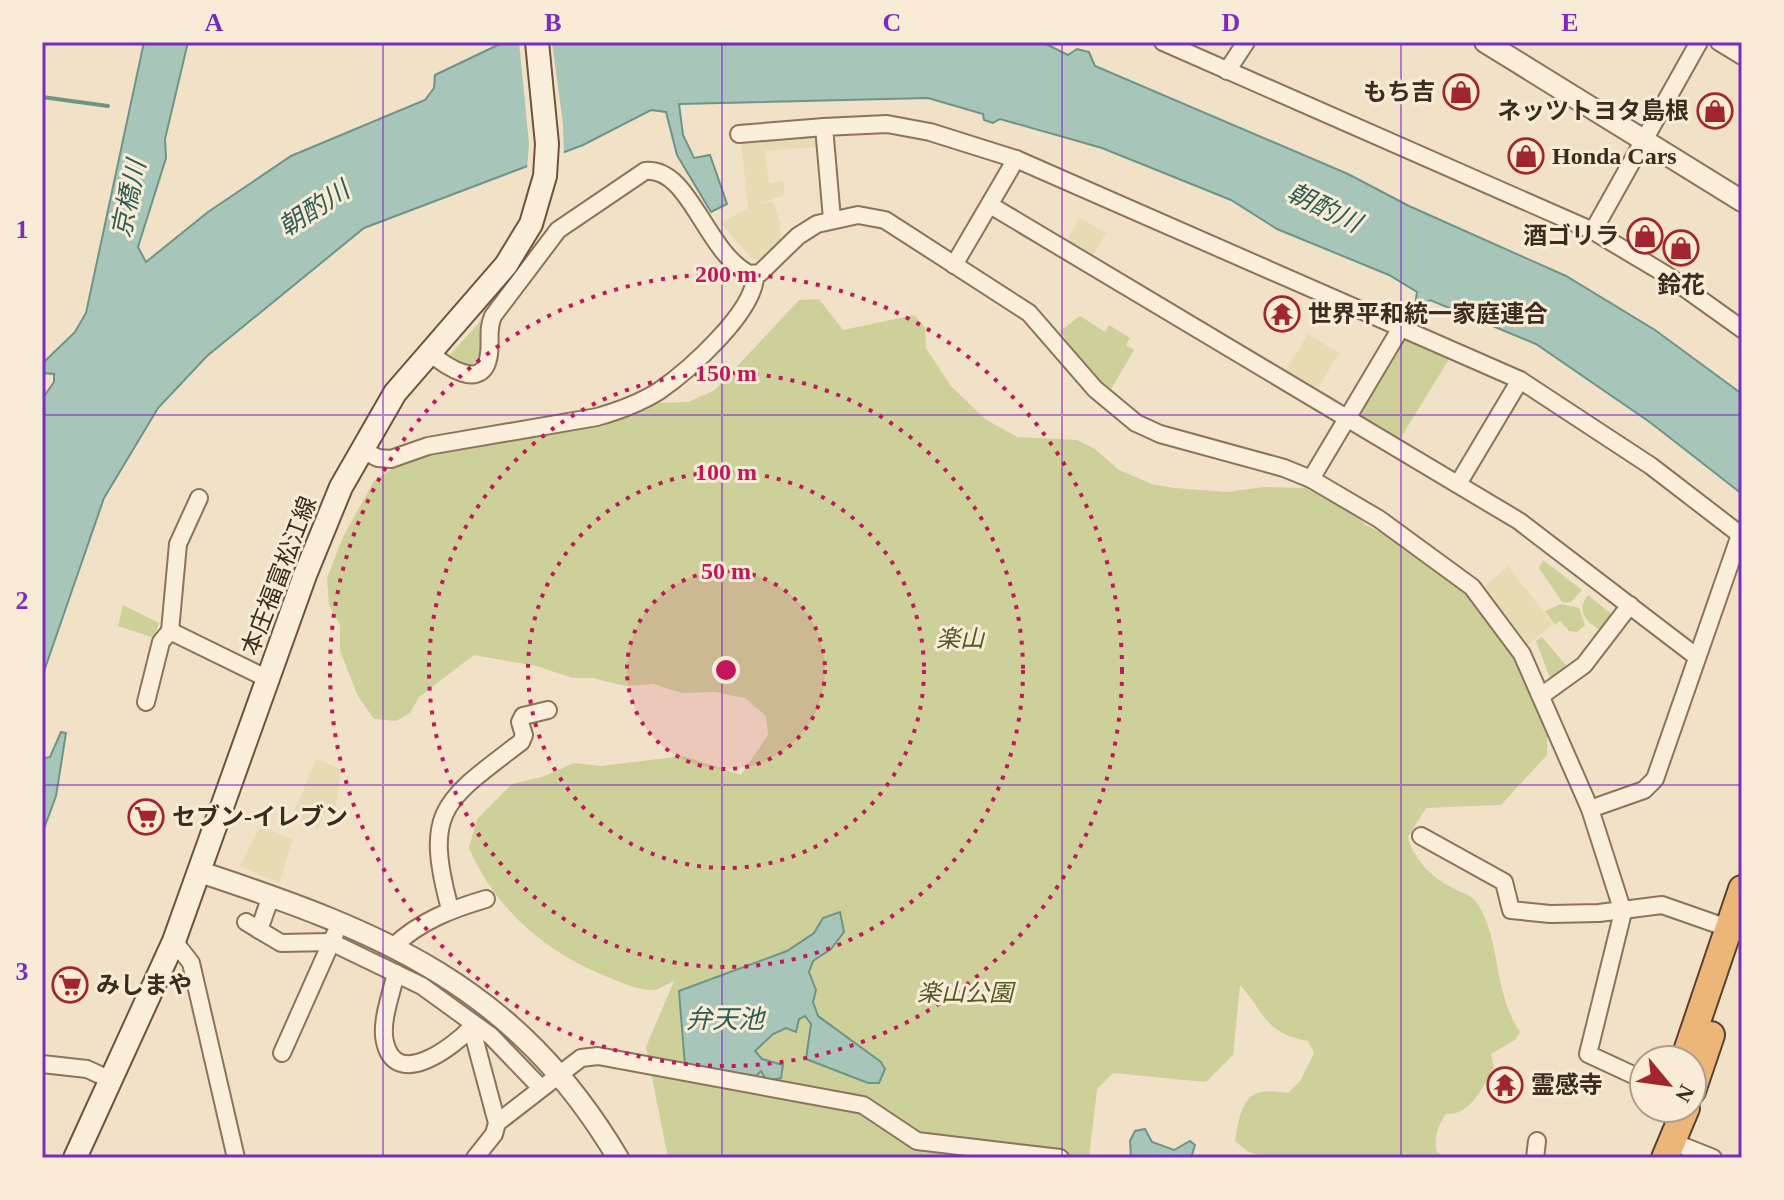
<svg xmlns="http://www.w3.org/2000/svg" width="1784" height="1200" font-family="'Times New Roman','Noto Sans JP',serif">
  <rect width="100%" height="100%" fill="#f1e1c6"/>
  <g fill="#e7dbb3">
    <path d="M814 133 819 147 765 151 769 184 783 181 785 195 755 205 773 201 780 222 781 244 764 261 751 258 721 223 748 208 741 139Z"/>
    <path d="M1080 218 1106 233 1091 259 1065 243Z"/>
    <path d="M1308 334 1339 353 1315 393 1284 373Z"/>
    <path d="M1508 566 1553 624 1525 647 1482 589Z"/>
    <path d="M316 759 341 769 335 813H323L318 830 293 816Z"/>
    <path d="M260 826 293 839 279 883 240 866Z"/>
  </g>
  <g fill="#ced099">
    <path d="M819 299 843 330 914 315 925 327 926 348 950 385 985 419 1017 437 1077 440 1095 449 1119 470 1152 484 1174 488 1227 492 1264 487 1308 488 1340 501 1366 525 1414 549 1464 584 1512 647 1547 726V755L1501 805 1426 808 1408 837C1412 857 1432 878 1451 887 1460 893 1470 893 1477 903 1501 939 1493 993 1520 1032L1516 1039 1491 1054 1494 1068C1482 1087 1471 1116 1446 1114 1438 1125 1433 1139 1437 1152L1447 1158H1268L1247 1151 1235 1141C1242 1103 1244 1085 1288 1093L1300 1081 1314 1053 1308 1041C1265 1034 1265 1013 1240 985L1233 1055 1206 1082 1113 1073 1097 1089 1089 1158H668L646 1047 674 981C668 983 659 990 652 990 639 990 622 983 610 978 547 954 496 910 469 848L477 819 512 784 542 777 574 763 601 766 683 756 741 775 768 735 766 716 745 698 715 692 682 693 653 684 626 686 592 678H573L536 666 474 655 419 697 410 713 396 721 374 719 358 696 340 651V625L329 605 327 578 343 537 374 481 399 464 434 453 510 435 604 426 654 403 688 402 715 390 799 300Z"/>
    <path d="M491 309 481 329V356L471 366H460L450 355Z"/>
    <path d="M1080 316 1105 332 1109 325 1130 338 1126 345 1134 350 1107 396 1068 352 1070 345 1060 331Z"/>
    <path d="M1407 336 1451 356 1398 442 1358 417Z"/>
    <path d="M1543 560 1582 590 1571 602 1563 603 1539 568Z"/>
    <path d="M1588 595 1615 617 1604 632C1587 624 1575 611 1588 595Z"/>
    <path d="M1561 604 1579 608 1585 625 1577 632 1569 631 1560 621 1555 625 1545 611Z"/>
    <path d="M123 605 159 623 154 638 118 626Z"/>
    <path d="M1542 637 1570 670 1552 683 1536 641Z"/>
  </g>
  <g fill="#a8c5ba" stroke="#6e9488" stroke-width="2">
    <path d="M144 42H188L165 139 166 158 138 247 146 262 208 212 291 156 425 100 434 88 435 75 504 42H1042L1068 55 1077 49 1089 52 1095 66 1348 174 1409 206 1566 276 1655 330 1742 394V494L1651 423 1536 344 1430 300 1422 305V310L1415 306 1417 292 1389 275 1277 229 1231 200 1102 148 1000 119 993 123 984 120 983 114 928 98 679 104 683 135 694 158 710 155 727 204 711 212 677 155 666 112 651 110 583 145 364 228 207 356 158 408 104 498 42 677V399L54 382V374L42 373V364L75 332 86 313Z"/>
    <path d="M61 732 66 733 56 796 42 834V759L50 757Z"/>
    <path d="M840 912 844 932 831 949 813 961 809 972 816 990 813 1002 818 1016 881 1062 885 1069 879 1083H868L806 1059 811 1024 805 1016 799 1019 796 1032 786 1028 773 1034 755 1051 762 1059 783 1065 781 1078 767 1081 761 1071 756 1076 685 1066 679 991 787 951 814 933 823 918Z"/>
    <path d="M1145 1129 1152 1142 1174 1150 1190 1141 1195 1145 1191 1158H1131L1130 1141 1135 1131Z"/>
  </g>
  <path fill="#f1e1c6" d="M519 42H552L563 124 564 156 527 170 529 144Z"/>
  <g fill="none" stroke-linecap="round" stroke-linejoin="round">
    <path stroke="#6e9488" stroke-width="4" d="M42 97 108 106"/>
    <defs>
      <g id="minor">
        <path d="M1163 42 1593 231 1665 274 1742 329"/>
        <path d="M1719 42 1742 56"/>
        <path d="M1227 71 1246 42"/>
        <path d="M739 134 824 127"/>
        <path d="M990 205 1519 521 1697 657"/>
        <path d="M832 219 824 127 887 124 930 132 1016 159 1520 380 1651 466 1742 536"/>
        <path d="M1593 231 1699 42"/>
        <path d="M954 265 1016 159"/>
        <path d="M429 352C444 365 484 394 489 354 491 340 487 330 493 316L558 230 645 171C690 167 704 250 749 274L760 273 798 236 817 224 858 215 885 220 1029 313 1095 389 1136 423 1160 434 1284 468 1311 479 1379 519 1472 587 1522 654 1590 809 1623 912 1588 1054 1644 1080"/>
        <path d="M360 449 378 458 391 459 428 446 597 417C618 411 640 403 659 391 688 371 756 311 755 275"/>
        <path d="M1311 479 1402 326"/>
        <path d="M1458 484 1520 380"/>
        <path d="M170 631 178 544 199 498"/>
        <path d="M1541 696 1584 665 1630 605"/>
        <path d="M146 702 161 642 170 631 268 679"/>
        <path d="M1590 809 1644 790 1655 779 1740 535"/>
        <path d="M1421 836 1504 882 1511 910 1550 914 1599 913 1662 905 1742 933"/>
        <path d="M450 909C423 809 444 801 521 742L524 735 520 722 523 716 548 710"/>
        <path d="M246 922 281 943 331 942 422 986 491 1036 541 1088"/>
        <path d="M259 930 271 896"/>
        <path d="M174 941 191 963 236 1158"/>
        <path d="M394 946C420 921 452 909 486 899"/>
        <path d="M396 973C392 992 380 1022 385 1042 396 1091 454 1046 471 1028"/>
        <path d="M470 1022 497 1123 494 1134 475 1158"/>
        <path d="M282 1053 335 934"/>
        <path d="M42 1064 87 1069 111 1080"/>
        <path d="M497 1123 581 1058 598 1056 863 1105 917 1141 1060 1158"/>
        <path d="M1673 1142 1713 1158"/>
        <path d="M1535 1158 1537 1141"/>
      </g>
      <g id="tertiary">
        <path d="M1485 42 1742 201"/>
        <path d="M200 872C382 932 516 986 618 1158"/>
      </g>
      <path id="secondary" d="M75 1158 174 941 305 575 341 487 395 393 506 265 531 224 545 176 547 144 537 42"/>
      <g id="trunk">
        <path d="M1684 1060 1742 889"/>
        <path d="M1692 1091 1711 1035"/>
        <path d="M1665 1158 1686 1108"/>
      </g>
    </defs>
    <use href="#minor" stroke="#8e725a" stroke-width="20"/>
    <use href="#tertiary" stroke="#8e725a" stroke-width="24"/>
    <use href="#secondary" stroke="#70533d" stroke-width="26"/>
    <use href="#trunk" stroke="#5c402f" stroke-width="30"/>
    <use href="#minor" stroke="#fbefdb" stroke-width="16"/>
    <use href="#tertiary" stroke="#fbefdb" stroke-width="20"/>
    <use href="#secondary" stroke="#fbefdb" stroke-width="22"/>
    <use href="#trunk" stroke="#ecb678" stroke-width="26"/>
  </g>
  <path fill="none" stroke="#7b2cbf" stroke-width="2" stroke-opacity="0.55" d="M383 42V1158M722 42V1158M1062 42V1158M1401 42V1158M42 415H1742M42 785H1742"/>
  <circle cx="726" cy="670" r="99" fill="#c2185b" fill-opacity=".12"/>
  <g fill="none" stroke="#c2185b" stroke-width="4" stroke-dasharray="4 8">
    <circle cx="726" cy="670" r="99"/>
    <circle cx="726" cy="670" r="198"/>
    <circle cx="726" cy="670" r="297"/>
    <circle cx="726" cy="670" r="396"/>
  </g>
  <defs>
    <symbol id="shop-ring" viewBox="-11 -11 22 22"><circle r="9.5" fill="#f8ecd7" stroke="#a12630" stroke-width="1.5"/><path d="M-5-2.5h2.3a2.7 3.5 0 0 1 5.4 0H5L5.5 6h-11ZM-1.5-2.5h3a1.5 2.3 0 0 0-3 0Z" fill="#a12630"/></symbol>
    <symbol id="temple-ring" viewBox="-11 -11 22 22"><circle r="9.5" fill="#f8ecd7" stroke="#a12630" stroke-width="1.5"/><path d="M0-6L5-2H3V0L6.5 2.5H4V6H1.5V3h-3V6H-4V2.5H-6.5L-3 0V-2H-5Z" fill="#a12630"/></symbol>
    <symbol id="supermarket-ring" viewBox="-11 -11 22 22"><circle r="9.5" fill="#f8ecd7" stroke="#a12630" stroke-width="1.5"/><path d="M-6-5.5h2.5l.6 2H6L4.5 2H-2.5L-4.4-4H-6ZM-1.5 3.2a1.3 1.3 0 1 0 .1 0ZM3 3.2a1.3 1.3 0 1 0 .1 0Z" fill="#a12630"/></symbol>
  </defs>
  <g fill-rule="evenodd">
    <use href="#shop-ring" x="1441" y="72" width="40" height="40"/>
    <use href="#shop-ring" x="1695" y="91" width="40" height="40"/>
    <use href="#shop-ring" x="1506" y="136" width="40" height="40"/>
    <use href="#shop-ring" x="1625" y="216" width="40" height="40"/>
    <use href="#shop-ring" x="1661" y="228" width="40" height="40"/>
    <use href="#temple-ring" x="1262" y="294" width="40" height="40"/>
    <use href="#supermarket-ring" x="126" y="797" width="40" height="40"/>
    <use href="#supermarket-ring" x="50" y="965" width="40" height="40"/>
    <use href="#temple-ring" x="1485" y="1065" width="40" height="40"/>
  </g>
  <g text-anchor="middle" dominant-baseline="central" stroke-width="6" stroke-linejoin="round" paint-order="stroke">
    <g font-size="24" font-weight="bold" fill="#3e2b1f" stroke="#f8ecd7" text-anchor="start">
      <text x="1435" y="92" text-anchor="end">もち吉</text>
      <text x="1689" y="111" text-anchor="end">ネッツトヨタ島根</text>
      <text x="1552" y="156">Honda Cars</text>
      <text x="1619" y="236" text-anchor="end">酒ゴリラ</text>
      <text x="1681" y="285" text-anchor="middle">鈴花</text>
      <text x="1308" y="314">世界平和統一家庭連合</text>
      <text x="172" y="817">セブン-イレブン</text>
      <text x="96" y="985">みしまや</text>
      <text x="1531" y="1085">霊感寺</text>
    </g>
    <g font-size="24" fill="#3e2b1f" stroke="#f8ecd7">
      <text transform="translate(279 576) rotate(-69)">本庄福富松江線</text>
    </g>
    <g font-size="24" font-style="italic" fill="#515b24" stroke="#f8ecd7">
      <text x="960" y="639">楽山</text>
      <text x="965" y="993">楽山公園</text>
    </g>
    <g font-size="26" font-style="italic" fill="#2d5e57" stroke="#f8ecd7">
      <text transform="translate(129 199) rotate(-78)">京橋川</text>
      <text transform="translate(1324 208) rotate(26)">朝酌川</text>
      <text transform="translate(314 209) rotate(-33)">朝酌川</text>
      <text x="725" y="1019">弁天池</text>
    </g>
  </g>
  <circle cx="726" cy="670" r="12" fill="#c2185b" stroke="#f8ecd7" stroke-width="4"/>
  <g font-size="24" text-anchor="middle" font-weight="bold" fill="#c2185b" stroke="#f8ecd7" stroke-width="6" stroke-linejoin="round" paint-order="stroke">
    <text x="726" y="282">200 m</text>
    <text x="726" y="381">150 m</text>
    <text x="726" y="480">100 m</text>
    <text x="726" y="579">50 m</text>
  </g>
  <rect width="1784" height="1200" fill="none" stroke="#f8ecd7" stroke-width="88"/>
  <g transform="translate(1668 1084) rotate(119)"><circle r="38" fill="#f8ecd7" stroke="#ae9f8d" stroke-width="2"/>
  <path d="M0-6L14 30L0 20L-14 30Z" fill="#a12630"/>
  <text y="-12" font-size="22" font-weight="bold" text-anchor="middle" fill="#3e2b1f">N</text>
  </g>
  <rect x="44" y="44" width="1696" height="1112" fill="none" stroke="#7b2cbf" stroke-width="3"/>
  <g font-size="26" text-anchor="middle" font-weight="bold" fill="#7b2cbf">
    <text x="214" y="31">A</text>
    <text x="553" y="31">B</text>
    <text x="892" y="31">C</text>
    <text x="1231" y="31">D</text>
    <text x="1570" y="31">E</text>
    <text x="22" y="238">1</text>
    <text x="22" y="609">2</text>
    <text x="22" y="980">3</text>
  </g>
</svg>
